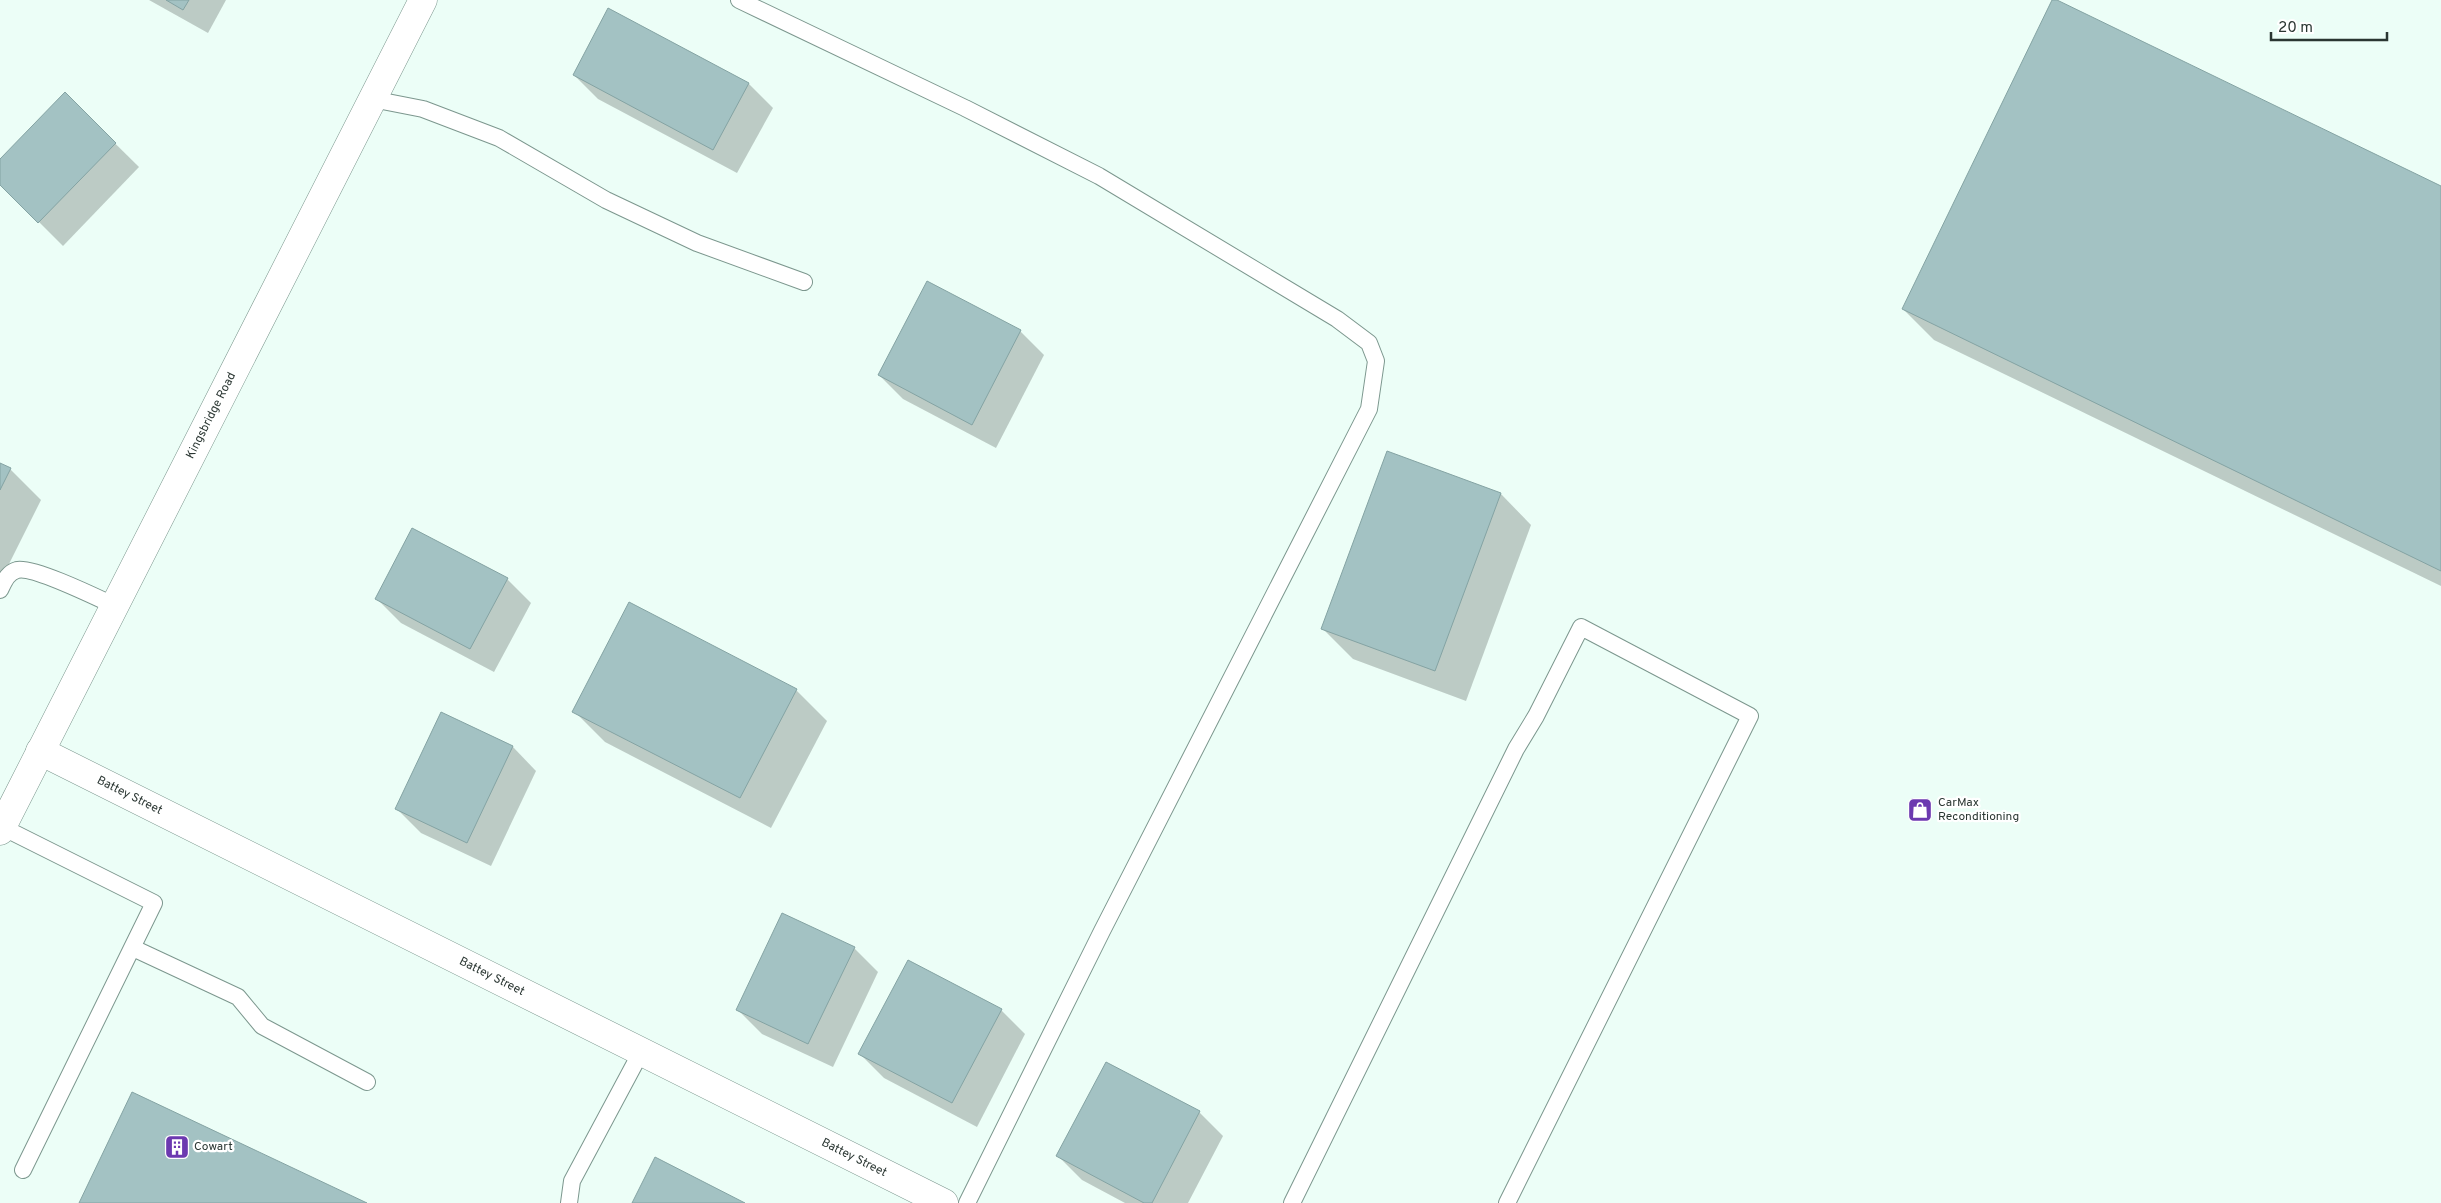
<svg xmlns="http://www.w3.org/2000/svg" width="2441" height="1203" font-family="Overpass,sans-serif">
  <rect width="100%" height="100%" fill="#ecfef7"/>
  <g fill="#0003">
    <path d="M149 0H226L208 33Z"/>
    <path d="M2054 0 2441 188V586L1934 340 1903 309Z"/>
    <path d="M609 10 749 84 773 108 737 173 598 99 574 75Z"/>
    <path d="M65 94 139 167 63 246 0 183V161Z"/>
    <path d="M928 283 1020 331 1044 355 996 448 903 399 879 375Z"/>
    <path d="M1387 452 1501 494 1531 525 1466 701 1353 659 1322 628Z"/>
    <path d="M0 464 10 469 41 500 0 582Z"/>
    <path d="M507 579 531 603 494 672 401 623 377 599Z"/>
    <path d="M796 690 827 721 771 828 605 742 574 711Z"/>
    <path d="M513 747 536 771 491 866 421 833 397 809Z"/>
    <path d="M854 948 878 972 833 1067 762 1034 738 1010Z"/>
    <path d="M1001 1010 1025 1034 977 1127 884 1078 860 1054Z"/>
    <path d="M1199 1112 1223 1136 1188 1203H1125L1082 1180 1058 1156Z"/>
  </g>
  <g fill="#a3c2c3" stroke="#84a3a3">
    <path d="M166 0H189L183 10Z"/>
    <path d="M2052 0H2057L2441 186V571L1902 309Z"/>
    <path d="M608 8 749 83 713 150 573 75Z"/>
    <path d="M65 92 116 143 38 223 0 185V159Z"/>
    <path d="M927 281 1021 330 972 425 878 375Z"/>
    <path d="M1387 451 1501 493 1435 671 1321 629Z"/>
    <path d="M0 463 11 468 0 490Z"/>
    <path d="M412 528 508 578 470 649 375 599Z"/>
    <path d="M629 602 797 689 740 798 572 712Z"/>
    <path d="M441 712 513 746 467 843 395 809Z"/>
    <path d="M782 913 855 947 808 1044 736 1010Z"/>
    <path d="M908 960 1002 1009 952 1103 858 1054Z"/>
    <path d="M1106 1062 1200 1111 1152 1203H1144L1056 1156Z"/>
    <path d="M132 1092 367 1203H79Z"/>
    <path d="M655 1157 745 1203H632Z"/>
  </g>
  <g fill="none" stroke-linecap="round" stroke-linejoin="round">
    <defs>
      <g id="lane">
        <path d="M739 0 965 108 1099 176 1337 319 1369 343 1376 361 1369 409 1102 931 967 1203"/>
        <path d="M372 99 423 109 499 138 606 200 697 243 804 282"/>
        <path d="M0 590C4 582 7 573 17 570 32 566 96 597 113 605"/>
        <path d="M2 827 154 903 23 1170"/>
        <path d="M133 948 238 997 262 1026 367 1082"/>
        <path d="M569 1203 572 1181 641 1052"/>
        <path d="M1292 1203 1516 749 1536 716 1581 627 1750 716 1507 1203"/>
      </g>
      <g id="street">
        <path id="s1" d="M40 751 944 1203"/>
      </g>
      <g id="secondary">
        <path id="s2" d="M0 831 423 0"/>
      </g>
    </defs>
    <use href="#lane" stroke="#7c978e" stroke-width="18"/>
    <use href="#street" stroke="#7c978e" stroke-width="29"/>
    <use href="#secondary" stroke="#7c978e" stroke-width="29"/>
    <use href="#lane" stroke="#fff" stroke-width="16"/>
    <use href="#street" stroke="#fff" stroke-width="28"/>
    <use href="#secondary" stroke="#fff" stroke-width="28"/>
  </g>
  <defs>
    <symbol id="shop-square" viewBox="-11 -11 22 22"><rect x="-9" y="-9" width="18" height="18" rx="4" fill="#6c39b0" stroke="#fff"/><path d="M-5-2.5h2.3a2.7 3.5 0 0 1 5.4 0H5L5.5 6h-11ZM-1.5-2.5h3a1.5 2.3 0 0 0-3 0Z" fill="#fff"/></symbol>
    <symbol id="building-square" viewBox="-11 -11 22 22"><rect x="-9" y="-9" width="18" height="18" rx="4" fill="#6c39b0" stroke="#fff"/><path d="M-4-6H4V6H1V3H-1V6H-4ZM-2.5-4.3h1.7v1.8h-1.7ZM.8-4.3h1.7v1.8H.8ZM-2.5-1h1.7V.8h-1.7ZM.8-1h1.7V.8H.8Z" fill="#fff"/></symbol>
  </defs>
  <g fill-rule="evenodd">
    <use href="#shop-square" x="1906" y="796" width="28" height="28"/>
    <use href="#building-square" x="163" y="1133" width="28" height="28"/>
  </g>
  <g text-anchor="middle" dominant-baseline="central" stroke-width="4.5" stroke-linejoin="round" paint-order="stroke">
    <g font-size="12" fill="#2a3632" stroke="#fff">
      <text stroke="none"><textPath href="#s2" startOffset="466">Kingsbridge Road</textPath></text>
      <text stroke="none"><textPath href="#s1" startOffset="100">Battey Street</textPath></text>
      <text stroke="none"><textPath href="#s1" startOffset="505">Battey Street</textPath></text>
      <text stroke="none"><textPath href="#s1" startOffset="910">Battey Street</textPath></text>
    </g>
    <g font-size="12" fill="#2a3632" stroke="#fff" text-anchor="start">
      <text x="1938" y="803">CarMax<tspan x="1938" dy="14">Reconditioning</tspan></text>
      <text x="194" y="1147">Cowart</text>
    </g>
  </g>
  <path d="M2271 32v8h116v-8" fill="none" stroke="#2a3632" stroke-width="2.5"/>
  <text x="2278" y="32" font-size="15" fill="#2a3632" stroke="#ffffff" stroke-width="4" paint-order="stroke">20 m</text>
</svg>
